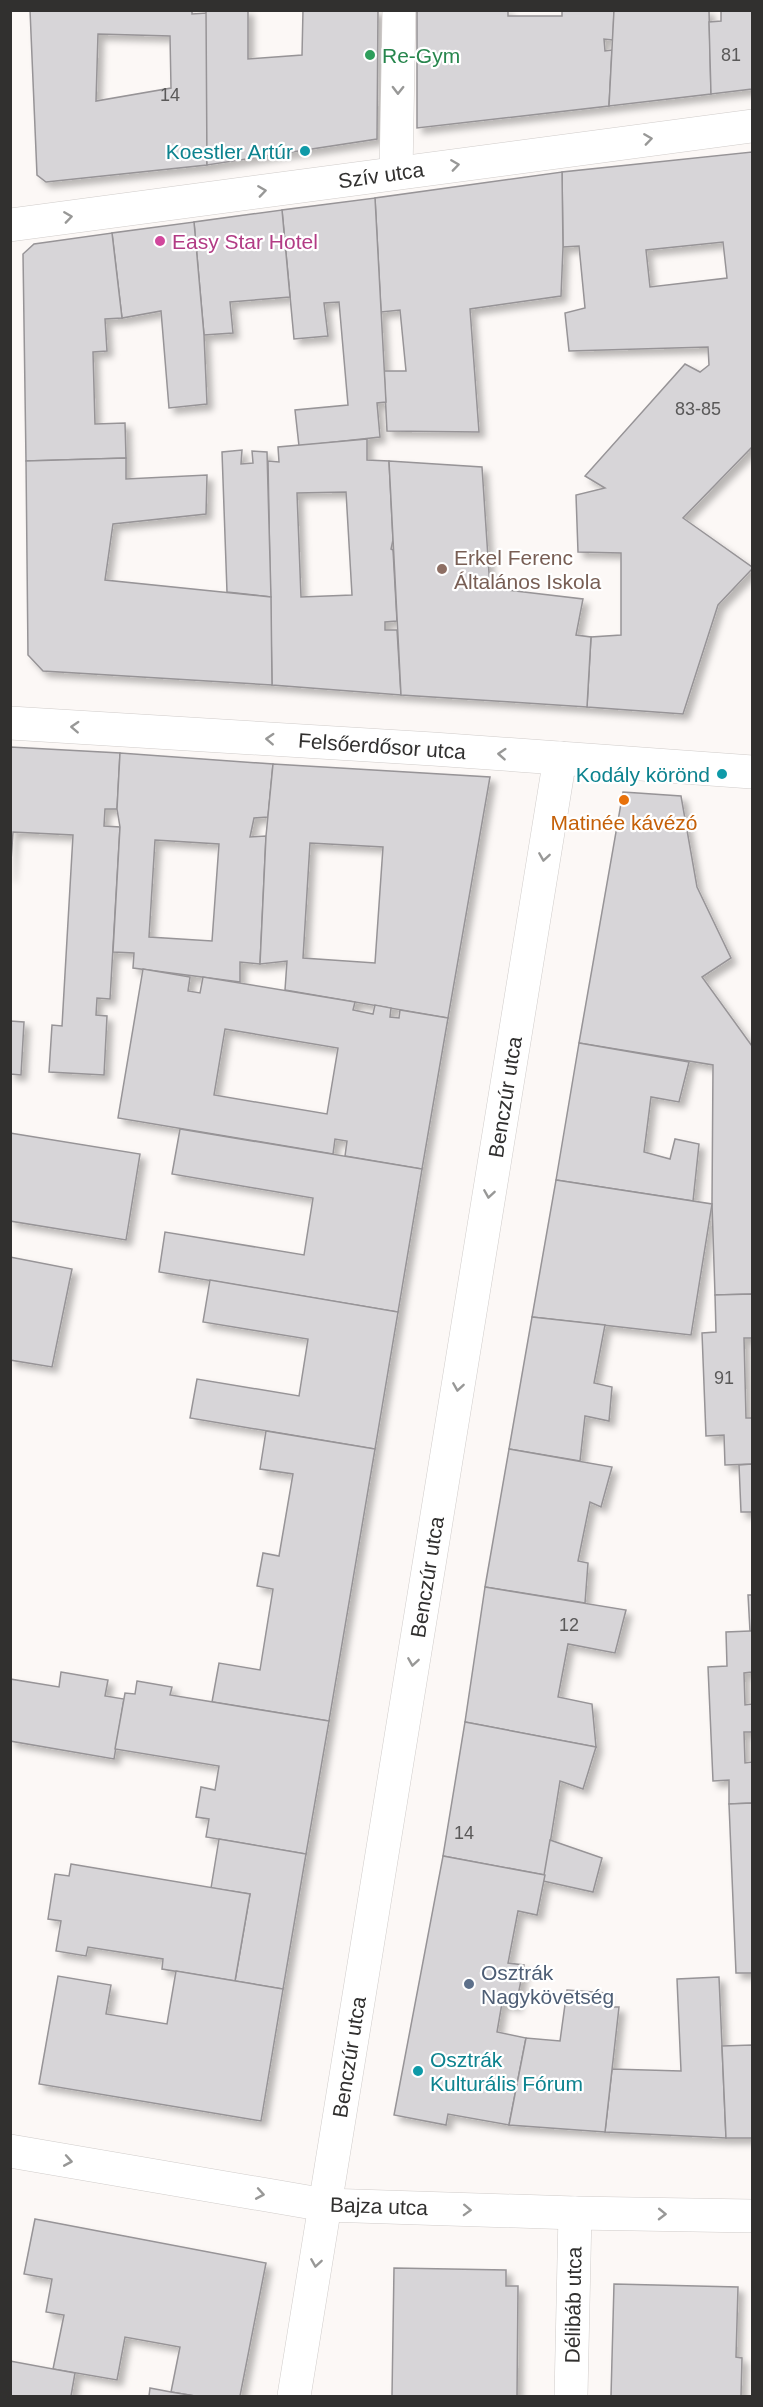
<svg xmlns="http://www.w3.org/2000/svg" width="763" height="2407" font-family="Arial,sans-serif">
  <defs>
    <filter id="shadow"><feDropShadow dx="5.5" dy="5.5" stdDeviation="3" flood-color="#0004"/></filter>
  </defs>
  <rect width="100%" height="100%" fill="#fcf8f6"/>
  <g fill="#d7d5d8" stroke="#979497" stroke-width="1.5" fill-rule="evenodd" filter="url(#shadow)">
    <path d="M30 10H192V14L207 13V165L46 182 37 175ZM98 34 170 36 171 88 96 101Z"/>
    <path d="M206 10H248V59L302 55 303 10H378L377 139 207 165Z"/>
    <path d="M417 10H508V16H562V10H614L613 40 604 39 605 51 612 50 609 106 417 128Z"/>
    <path d="M614 10H709L711 94 609 106Z"/>
    <path d="M721 10H752V89L711 94 709 22 721 21Z"/>
    <path d="M752 152V447L683 518 752 567V569L718 605 683 714 587 707 591 637 621 635V553L578 552 576 495 605 488 585 476 685 364 700 372 709 365 708 347 569 351 565 313 585 308 579 246 563 247 562 172ZM723 242 727 278 650 287 646 250Z"/>
    <path d="M562 172 563 247 561 296 470 309 479 432 387 431 384 371H406L400 310 381 312 375 198Z"/>
    <path d="M375 198 386 402 377 403 380 437 299 446 295 410 348 405 339 302 324 303 328 336 294 339 282 210Z"/>
    <path d="M282 210 290 297 230 302 233 333 204 335 194 222Z"/>
    <path d="M194 222 204 335 207 404 169 408 161 311 122 318 112 233Z"/>
    <path d="M112 233 122 318 105 319 107 351 93 352 95 424 125 423 126 458 26 461 23 254 34 244Z"/>
    <path d="M367 439V460L389 461 393 540 391 549 393 550 397 621 385 622V630H397L401 695 272 685 268 461 279 462 278 447ZM346 492 352 595 301 597 297 493Z"/>
    <path d="M242 450 241 464 253 463 252 451 267 452 271 597 227 592 222 452Z"/>
    <path d="M126 458V479L207 475 206 514 113 524 105 580 271 597 272 685 43 671 28 655 26 461Z"/>
    <path d="M389 461 482 467 490 588 583 599 576 635 591 637 587 707 401 695Z"/>
    <path d="M10 747 120 753 117 809H105L104 826 120 827 110 999 97 998 96 1015 107 1016 104 1075 49 1072 52 1025 62 1026 73 835 13 832 10 877Z"/>
    <path d="M120 753 273 764 268 817 254 818 250 837 266 836 260 964 240 962V982L133 968 134 953 113 952 120 827 117 809ZM155 840 219 844 212 941 149 937Z"/>
    <path d="M273 764 490 777 448 1018 285 990 287 961 260 964 266 836ZM310 843 383 847 375 963 303 958Z"/>
    <path d="M623 792 681 796 697 887 731 958 702 977 752 1046V1294L715 1295 712 1204 713 1065 579 1043Z"/>
    <path d="M143 969 190 977 188 991 200 993 203 977 355 1002 353 1010 373 1014 375 1005 391 1008 390 1017 399 1018 400 1010 448 1018 422 1169 345 1156 347 1141 335 1139 333 1154 118 1118ZM225 1029 338 1048 327 1114 214 1095Z"/>
    <path d="M10 1021 24 1022 21 1075 10 1074Z"/>
    <path d="M579 1043 689 1062 679 1102 651 1097 644 1152 670 1159 675 1139 699 1144 693 1201 556 1180Z"/>
    <path d="M180 1129 422 1169 398 1312 159 1272 165 1232 304 1255 313 1198 172 1174Z"/>
    <path d="M10 1133 140 1154 126 1240 10 1221Z"/>
    <path d="M556 1180 712 1204 691 1335 532 1317Z"/>
    <path d="M10 1257 72 1269 52 1367 10 1360Z"/>
    <path d="M210 1280 398 1312 375 1449 190 1418 197 1379 299 1396 308 1339 203 1322Z"/>
    <path d="M752 1294V1338H744L746 1418H752V1464L725 1465 724 1435 706 1436 702 1333 716 1332 715 1295Z"/>
    <path d="M532 1317 605 1325 594 1383 612 1387 609 1421 585 1416 580 1461 509 1449Z"/>
    <path d="M266 1431 375 1449 329 1721 212 1702 219 1663 260 1670 273 1589 257 1586 263 1553 279 1556 293 1474 260 1469Z"/>
    <path d="M509 1449 612 1467 601 1507 590 1502 578 1561 588 1563 585 1603 485 1587Z"/>
    <path d="M752 1464V1512H741L739 1465Z"/>
    <path d="M485 1587 626 1610 615 1653 568 1644 558 1697 592 1704 596 1747 465 1722Z"/>
    <path d="M748 1595H752V1631H750Z"/>
    <path d="M750 1631H752V1672L744 1673 745 1705 752 1704V1732H744L745 1763 752 1762V1803L729 1804V1780L713 1781 708 1667 727 1666 726 1632Z"/>
    <path d="M61 1672 108 1680 105 1696 124 1699 114 1759 10 1741V1679L59 1687Z"/>
    <path d="M137 1681 172 1687 170 1695 329 1721 306 1854 206 1837 209 1819 196 1817 201 1787 215 1790 219 1766 115 1749 125 1693 135 1694Z"/>
    <path d="M465 1722 596 1747 583 1789 560 1781 545 1875 443 1856Z"/>
    <path d="M752 1803V1973H736L729 1804Z"/>
    <path d="M219 1839 306 1854 283 1989 235 1981 250 1894 211 1888Z"/>
    <path d="M550 1840 602 1858 593 1892 543 1881Z"/>
    <path d="M443 1856 545 1875 537 1915 518 1911 508 1963 524 1965 516 2006 502 2003 497 2032 526 2038 509 2125 448 2114 446 2125 394 2115Z"/>
    <path d="M71 1864 250 1894 235 1981 162 1969 163 1959 88 1947 86 1956 56 1951 61 1921 48 1919 55 1874 69 1876Z"/>
    <path d="M176 1971 283 1989 261 2121 39 2084 58 1976 111 1985 106 2014 167 2024Z"/>
    <path d="M719 1977 726 2138 605 2132 612 2069 681 2071 677 1979Z"/>
    <path d="M567 1990 606 1993 604 2007H619L605 2132 509 2125 526 2038 560 2041Z"/>
    <path d="M752 2045V2138H726L722 2046Z"/>
    <path d="M35 2219 266 2263 240 2396H195L171 2392 180 2347 125 2337 117 2380 53 2369 64 2315 46 2312 52 2279 24 2274Z"/>
    <path d="M394 2268 506 2270V2286H518L517 2396H392Z"/>
    <path d="M614 2284 738 2287 736 2357 742 2358 741 2396H611Z"/>
    <path d="M10 2361 75 2373 71 2396H10Z"/>
    <path d="M150 2388 171 2392 195 2396H149Z"/>
  </g>
  <g fill="none" stroke-linecap="round" stroke-linejoin="round">
    <defs>
      <g id="minor">
        <path d="M396 173 399 10"/>
        <path d="M10 225 752 126"/>
        <path d="M294 2396 560 758"/>
        <path d="M571 2396 575 2213"/>
      </g>
      <g id="tertiary">
        <path d="M10 723 433 749 752 772"/>
        <path d="M10 2151 325 2205 575 2213 752 2216"/>
      </g>
    </defs>
    <use href="#minor" stroke="#d0ccca" stroke-width="34"/>
    <use href="#tertiary" stroke="#d0ccca" stroke-width="34"/>
    <use href="#minor" stroke="#fff" stroke-width="33"/>
    <use href="#tertiary" stroke="#fff" stroke-width="33"/>
  </g>
  <defs><path id="oneway-chevron" d="M-2-3.5L2.5 0L-2 3.5" fill="none" stroke-width="1.6" stroke-linecap="round" stroke-linejoin="round" transform="scale(1.5)"/></defs>
  <g stroke="#989897">
    <use href="#oneway-chevron" transform="translate(398 90) rotate(91)"/>
    <use href="#oneway-chevron" transform="translate(648 139) rotate(-8)"/>
    <use href="#oneway-chevron" transform="translate(455 165) rotate(-8)"/>
    <use href="#oneway-chevron" transform="translate(262 191) rotate(-8)"/>
    <use href="#oneway-chevron" transform="translate(68 217) rotate(-8)"/>
    <use href="#oneway-chevron" transform="translate(75 727) rotate(-177)"/>
    <use href="#oneway-chevron" transform="translate(270 739) rotate(-177)"/>
    <use href="#oneway-chevron" transform="translate(502 754) rotate(-176)"/>
    <use href="#oneway-chevron" transform="translate(544 857) rotate(99)"/>
    <use href="#oneway-chevron" transform="translate(489 1194) rotate(99)"/>
    <use href="#oneway-chevron" transform="translate(458 1387) rotate(99)"/>
    <use href="#oneway-chevron" transform="translate(413 1662) rotate(99)"/>
    <use href="#oneway-chevron" transform="translate(68 2161) rotate(10)"/>
    <use href="#oneway-chevron" transform="translate(260 2194) rotate(10)"/>
    <use href="#oneway-chevron" transform="translate(467 2210) rotate(2)"/>
    <use href="#oneway-chevron" transform="translate(662 2214) rotate(1)"/>
    <use href="#oneway-chevron" transform="translate(316 2263) rotate(99)"/>
  </g>
  <circle fill="#2e9e5b" stroke="#fff" stroke-width="2" cx="370" cy="55" r="6"/>
  <g fill="#0f9aa8" stroke="#fff" stroke-width="2">
    <circle cx="305" cy="151" r="6"/>
    <circle cx="722" cy="774" r="6"/>
    <circle cx="418" cy="2071" r="6"/>
  </g>
  <circle fill="#d1479c" stroke="#fff" stroke-width="2" cx="160" cy="241" r="6"/>
  <circle fill="#8d6e63" stroke="#fff" stroke-width="2" cx="442" cy="569" r="6"/>
  <circle fill="#e8710a" stroke="#fff" stroke-width="2" cx="624" cy="800" r="6"/>
  <circle fill="#5c6f8a" stroke="#fff" stroke-width="2" cx="469" cy="1984" r="6"/>
  <g text-anchor="middle" dominant-baseline="central" stroke-width="4.5" stroke-linejoin="round" paint-order="stroke">
    <g font-size="18" fill="#5a5959">
      <text x="731" y="55">81</text>
      <text x="170" y="95">14</text>
      <text x="698" y="409">83-85</text>
      <text x="724" y="1378">91</text>
      <text x="569" y="1625">12</text>
      <text x="464" y="1833">14</text>
    </g>
    <g font-size="21" fill="#27864d" stroke="#fff" text-anchor="start">
      <text x="382" y="55">Re-Gym</text>
    </g>
    <g font-size="21" fill="#0d838f" stroke="#fff" text-anchor="end">
      <text x="293" y="151">Koestler Artúr</text>
      <text x="710" y="774">Kodály körönd</text>
      <text x="430" y="2059" text-anchor="start">Osztrák<tspan x="430" dy="24">Kulturális Fórum</tspan></text>
    </g>
    <g font-size="21" fill="#31302f" stroke="#fff">
      <text transform="translate(381 175) rotate(-8)">Szív utca</text>
      <text transform="translate(382 746) rotate(4)">Felsőerdősor utca</text>
      <text transform="translate(505 1097) rotate(-81)">Benczúr utca</text>
      <text transform="translate(427 1577) rotate(-81)">Benczúr utca</text>
      <text transform="translate(349 2057) rotate(-81)">Benczúr utca</text>
      <text transform="translate(379 2206) rotate(2)">Bajza utca</text>
      <text transform="translate(573 2305) rotate(-89)">Délibáb utca</text>
    </g>
    <g font-size="21" fill="#b23c85" stroke="#fff" text-anchor="start">
      <text x="172" y="241">Easy Star Hotel</text>
    </g>
    <g font-size="21" fill="#785e54" stroke="#fff" text-anchor="start">
      <text x="454" y="557">Erkel Ferenc<tspan x="454" dy="24">Általános Iskola</tspan></text>
    </g>
    <g font-size="21" fill="#c56008" stroke="#fff">
      <text x="624" y="822">Matinée kávézó</text>
    </g>
    <g font-size="21" fill="#4e5e75" stroke="#fff" text-anchor="start">
      <text x="481" y="1972">Osztrák<tspan x="481" dy="24">Nagykövetség</tspan></text>
    </g>
  </g>
  <rect width="763" height="2407" fill="none" stroke="#31302f" stroke-width="24"/>
</svg>
